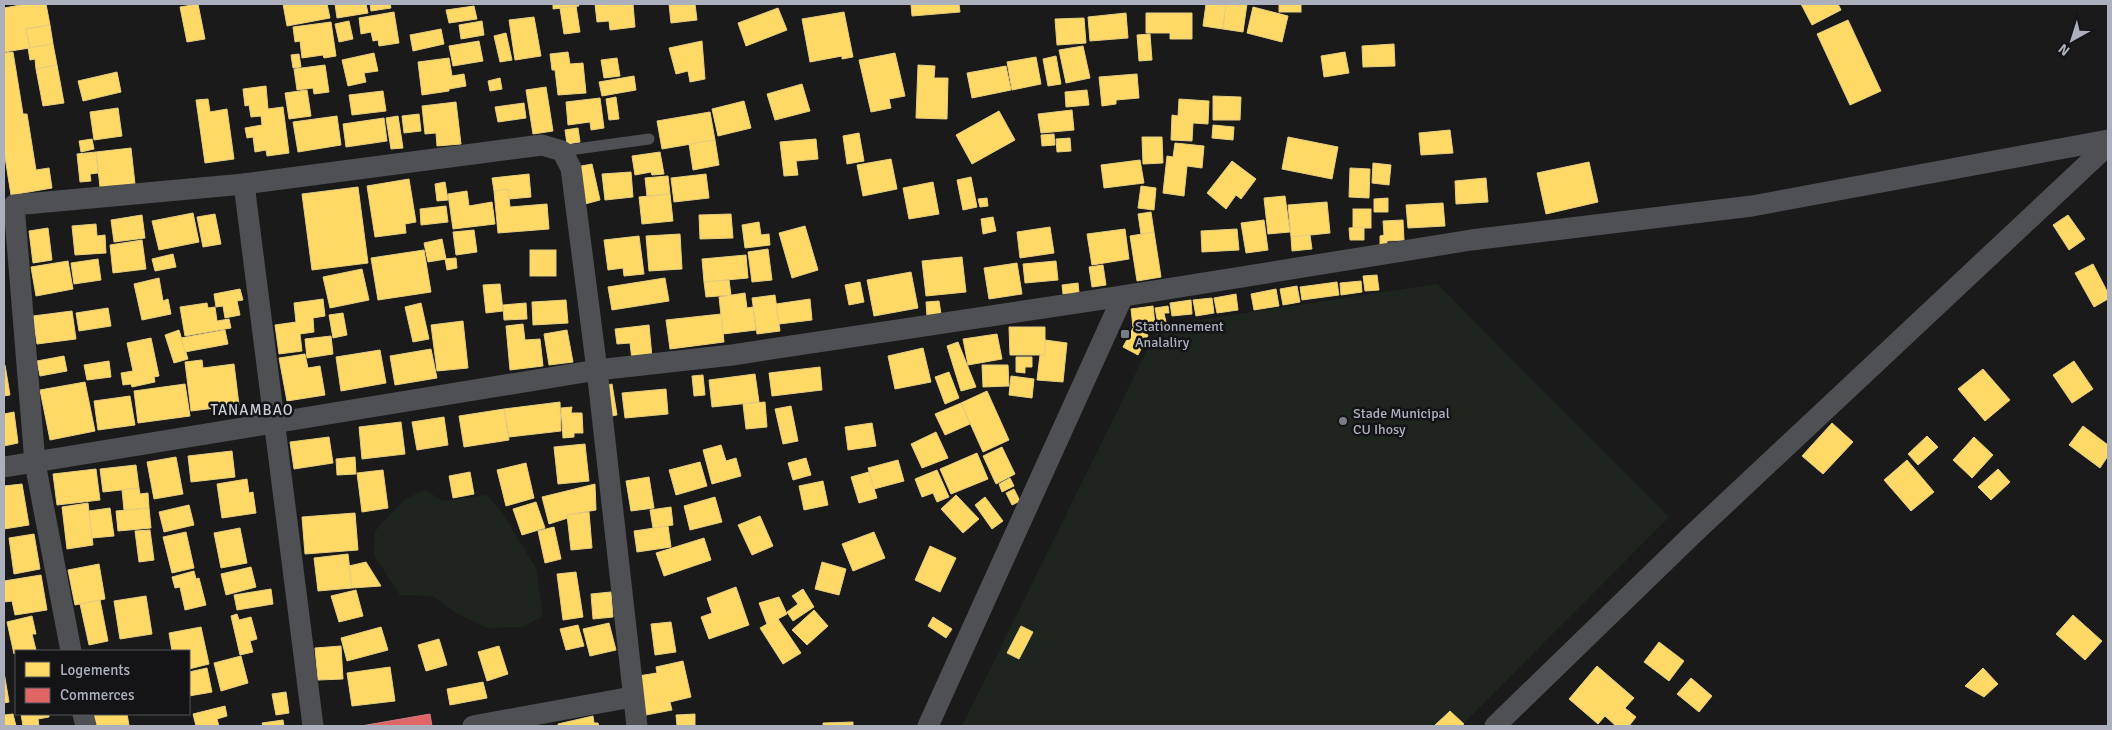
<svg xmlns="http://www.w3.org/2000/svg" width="2112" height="730" font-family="Signika,sans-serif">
  <rect width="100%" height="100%" fill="#1a1a1b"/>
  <g fill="#1e251f">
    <path d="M1437 284 1669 517 1461 726H962L1159 326Z"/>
    <path d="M425 490 443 501 486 495 501 511 536 568 543 616 523 627 488 628 458 614 433 596 400 595 374 555 375 531 404 500Z"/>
  </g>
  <g fill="#ffd966" stroke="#e6cd80">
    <path d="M26 4H46L50 25 26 29 30 48 4 52V8Z"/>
    <path d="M198 4 205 39 187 42 180 7Z"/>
    <path d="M283 4H327L330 18 287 26Z"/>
    <path d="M335 4H366L368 13 337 18Z"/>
    <path d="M370 4H390L391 8 371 11Z"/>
    <path d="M553 4H578L579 6 553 9Z"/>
    <path d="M595 4H633L635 27 610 30 609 21 597 22Z"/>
    <path d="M669 4H695L697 20 671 23Z"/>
    <path d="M911 4H959L960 12 912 16Z"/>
    <path d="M1206 4H1226L1223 29 1203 26Z"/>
    <path d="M1226 4H1247L1243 32 1223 29Z"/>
    <rect x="1279" y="4" width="22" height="8"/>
    <path d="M1801 4H1838L1841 10 1812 25Z"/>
    <path d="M474 6 477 19 449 23 446 10Z"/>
    <path d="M576 6 580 32 564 34 560 8Z"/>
    <path d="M1253 7 1288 16 1282 42 1247 33Z"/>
    <path d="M778 8 787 30 746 46 738 23Z"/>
    <path d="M394 12 399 43 379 46 378 40 373 41 371 32 361 34 359 18Z"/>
    <path d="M844 12 853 57 842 59V56L810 62 802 19Z"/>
    <path d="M1126 13 1128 38 1090 41 1088 17Z"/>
    <path d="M1146 13H1192V39H1170V33H1146Z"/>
    <path d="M534 17 541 56 515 60 509 20Z"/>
    <path d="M1084 18 1086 43 1057 45 1055 19Z"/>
    <path d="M1848 20 1881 91 1850 105 1817 34Z"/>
    <path d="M349 21 353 39 339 42 335 24Z"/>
    <path d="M482 21 484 35 461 39 459 25Z"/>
    <path d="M331 22 336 56 324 58 323 55 302 58 300 41 295 42 293 27Z"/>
    <path d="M50 25 53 44 30 48 26 29Z"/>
    <path d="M441 29 444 44 413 51 410 35Z"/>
    <path d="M506 33 512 60 500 62 494 36Z"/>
    <path d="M1150 34 1152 60 1139 61 1137 35Z"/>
    <path d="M479 41 483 61 453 66 449 46Z"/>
    <path d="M702 41 705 79 690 82 688 71 676 74 669 48Z"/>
    <path d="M53 44 57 65 36 69 35 59 30 60 28 48Z"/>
    <path d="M1394 44 1395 66 1363 67 1362 46Z"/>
    <path d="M1083 46 1090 78 1066 83 1059 50Z"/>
    <path d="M13 52 23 114H27L36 170 49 168 52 188 11 195 4 151V53Z"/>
    <path d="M568 52 570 64 583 63 586 93 558 95 555 70H552L550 54Z"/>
    <path d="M1345 52 1349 73 1324 77 1321 56Z"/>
    <path d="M374 53 378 71 364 73 366 82 348 86 342 60Z"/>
    <path d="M895 53 905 96 889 99 891 108 871 112 859 60Z"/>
    <path d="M299 54 301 67 293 68 291 55Z"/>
    <path d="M1056 56 1061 84 1048 86 1043 59Z"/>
    <path d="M1036 57 1041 84 1012 90 1007 62Z"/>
    <path d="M449 58 452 76 464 74 466 86 449 89V91L422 95 418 62Z"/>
    <path d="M617 58 620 76 604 78 601 60Z"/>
    <path d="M57 65 64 103 43 106 36 69Z"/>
    <path d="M325 65 329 92 314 94 313 88 297 90 294 69Z"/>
    <path d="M918 65 935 66 934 78H948L947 119 916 118Z"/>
    <path d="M1006 66 1011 90 972 98 967 73Z"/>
    <path d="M117 72 121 92 83 101 78 81Z"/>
    <path d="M1137 74 1139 98 1116 100V104L1102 106 1099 77Z"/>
    <path d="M634 76 636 90 602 96 599 82Z"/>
    <path d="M500 78 502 89 490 91 488 81Z"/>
    <path d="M802 84 810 111 775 120 767 94Z"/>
    <path d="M266 86 268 109 283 107 289 153 267 156 266 150 255 152 253 137 247 138 245 128 262 125 261 116 251 117 249 105 245 106 243 89Z"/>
    <path d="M546 87 553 131 533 134 526 90Z"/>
    <path d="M307 90 311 116 289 119 285 93Z"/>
    <path d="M1087 90 1089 105 1066 107 1065 92Z"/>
    <path d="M383 91 386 111 352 115 349 95Z"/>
    <path d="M1213 96 1241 97 1240 120H1213Z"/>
    <path d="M616 97 619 119 609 120 606 99Z"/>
    <path d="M600 98 604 128 591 130 590 122 568 125 566 102Z"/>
    <path d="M208 99 210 112 227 109 234 159 205 163 196 100Z"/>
    <path d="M1179 99 1209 101 1208 124 1193 123 1192 141 1171 140 1172 115 1178 116Z"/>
    <path d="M744 101 751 128 718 136 712 109Z"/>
    <path d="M456 102 461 144 437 146 436 133 425 134 422 106Z"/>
    <path d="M524 103 526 118 498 122 495 107Z"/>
    <path d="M118 108 122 136 94 140 90 112Z"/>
    <path d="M1072 110 1074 130 1041 133 1038 114Z"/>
    <path d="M999 111 1015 140 972 164 956 135Z"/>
    <path d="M710 112 715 140 662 149 657 121Z"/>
    <path d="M419 114 421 131 404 133 402 116Z"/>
    <path d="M337 116 341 145 298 152 293 122Z"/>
    <path d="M398 116 403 148 391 149 386 118Z"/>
    <path d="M384 118 387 141 346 147 343 124Z"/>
    <path d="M1213 125 1234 127 1233 140 1212 138Z"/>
    <path d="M578 128 580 142 567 144 565 130Z"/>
    <path d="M1450 130 1453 153 1421 155 1419 133Z"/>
    <path d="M859 133 864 161 847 164 843 136Z"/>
    <path d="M1054 134 1055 145 1042 146 1041 135Z"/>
    <path d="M1142 137H1162L1163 163 1143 164Z"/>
    <path d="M1288 137 1338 147 1332 179 1282 169Z"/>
    <path d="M1070 138 1071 151 1057 152 1056 139Z"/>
    <path d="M92 139 94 149 81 152 79 141Z"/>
    <path d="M816 139 818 159 796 161 798 175 784 176 780 142Z"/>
    <path d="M715 140 719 165 693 170 689 144Z"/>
    <path d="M1175 143 1204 146 1202 168 1187 166 1184 196 1163 193 1167 156 1173 157Z"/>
    <path d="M131 148 135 184 100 187 96 152Z"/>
    <path d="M96 152 98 173 90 174 91 181 80 182 77 154Z"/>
    <path d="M660 152 664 174 652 175 651 172 635 175 632 156Z"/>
    <path d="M891 159 897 189 863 196 857 165Z"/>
    <path d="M1140 160 1144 183 1104 188 1101 165Z"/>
    <path d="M1232 161 1256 179 1241 199 1236 195 1226 209 1207 193Z"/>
    <path d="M1589 162 1598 202 1546 214 1537 173Z"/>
    <path d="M1373 163 1391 165 1389 185 1372 183Z"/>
    <path d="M592 164 600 200 585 204 576 167Z"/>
    <path d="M1350 168 1370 169 1369 198 1349 197Z"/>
    <path d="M631 172 633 197 605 200 602 174Z"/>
    <path d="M529 174 531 197 509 199 508 189 494 191 492 178Z"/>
    <path d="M706 174 709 198 674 202 671 178Z"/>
    <path d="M668 176 670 194 647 196 645 178Z"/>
    <path d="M971 177 977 207 963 210 957 180Z"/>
    <path d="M1486 178 1488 202 1456 204 1455 181Z"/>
    <path d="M409 179 416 222 405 224 406 233 375 237 367 186Z"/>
    <path d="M445 182 448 200 437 201 435 184Z"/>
    <path d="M933 182 939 214 909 219 903 188Z"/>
    <path d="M1141 186 1156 188 1154 210 1138 208Z"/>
    <path d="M358 187 368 263 312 270 302 194Z"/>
    <path d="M508 189 510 207 547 204 549 229 498 233 494 191Z"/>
    <path d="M467 191 469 206 492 202 495 224 453 229 448 194Z"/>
    <path d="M670 194 673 221 642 224 639 197Z"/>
    <path d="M1285 196 1290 232 1268 234 1264 198Z"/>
    <path d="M987 198 988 206 980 207 978 199Z"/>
    <path d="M1388 198V212H1374V199Z"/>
    <path d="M1327 202 1330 233 1291 237 1288 205Z"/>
    <path d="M1443 203 1445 226 1408 228 1406 205Z"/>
    <path d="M446 206 448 222 421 225 420 209Z"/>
    <rect x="1353" y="209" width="18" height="19"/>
    <path d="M1151 212 1154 232 1141 234 1138 214Z"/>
    <path d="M193 213 199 242 159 250 152 221Z"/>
    <path d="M215 214 221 244 203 247 197 217Z"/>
    <path d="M731 214 733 238 700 239 699 215Z"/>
    <path d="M142 215 145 238 114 242 111 220Z"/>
    <path d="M2068 215 2085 239 2069 250 2053 225Z"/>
    <path d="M993 217 996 231 983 234 981 219Z"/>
    <path d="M1264 220 1268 250 1246 253 1241 223Z"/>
    <path d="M1403 220 1404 240 1387 241V246H1380V236L1384 235 1383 221Z"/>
    <path d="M759 222 761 235 769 234 770 245 745 248 742 225Z"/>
    <path d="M96 224 97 236 105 235 106 253 75 255 72 226Z"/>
    <path d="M805 226 818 270 792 278 779 233Z"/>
    <path d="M1050 227 1054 253 1020 258 1017 232Z"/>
    <path d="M1364 227V240H1350L1349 228Z"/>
    <path d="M48 228 52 260 33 263 29 231Z"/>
    <path d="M1125 229 1129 259 1092 265 1087 234Z"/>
    <path d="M1237 229 1239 250 1202 252 1201 231Z"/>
    <path d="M474 230 477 252 456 255 453 232Z"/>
    <path d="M1154 232 1161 277 1137 281 1130 236Z"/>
    <path d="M680 234 682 269 649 271 646 236Z"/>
    <path d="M1310 235 1312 249 1292 251 1291 237Z"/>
    <path d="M639 236 644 274 624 276 623 268 608 270 604 240Z"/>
    <path d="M442 239 446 259 428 262 424 243Z"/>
    <path d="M142 240 146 269 113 273 110 245Z"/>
    <path d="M768 249 772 280 752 282 748 252Z"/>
    <path d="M424 250 431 292 378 300 371 258Z"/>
    <rect x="530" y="250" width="26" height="26"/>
    <path d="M173 254 176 267 155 271 152 259Z"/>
    <path d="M746 255 748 278 704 282 702 259Z"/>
    <path d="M962 257 966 292 926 296 922 261Z"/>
    <path d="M456 258 457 268 447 270 445 259Z"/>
    <path d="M98 259 101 280 74 284 71 263Z"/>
    <path d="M68 261 73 289 36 296 31 267Z"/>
    <path d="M1056 261 1058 280 1025 283 1023 264Z"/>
    <path d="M1017 263 1022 294 989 299 984 268Z"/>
    <path d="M2093 264 2108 293V299L2094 307 2075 273Z"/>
    <path d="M1103 265 1106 285 1092 287 1089 267Z"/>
    <path d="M362 269 369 300 330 308 323 277Z"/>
    <path d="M911 272 918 308 874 316 867 280Z"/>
    <path d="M1377 275 1379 290 1365 291 1363 276Z"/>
    <path d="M159 278 163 301 168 299 171 314 142 320 134 284Z"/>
    <path d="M665 278 669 301 612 310 608 287Z"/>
    <path d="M729 280 731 295 706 297 704 282Z"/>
    <path d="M1361 281 1362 292 1341 295 1340 283Z"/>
    <path d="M860 282 864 302 849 305 845 285Z"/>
    <path d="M1337 282 1339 295 1302 300 1300 287Z"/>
    <path d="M1078 283 1079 293 1063 294 1062 285Z"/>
    <path d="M500 284 503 311 486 313 483 285Z"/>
    <path d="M1297 286 1300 302 1283 305 1280 289Z"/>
    <path d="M240 289 243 300 237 301 240 315 225 318 223 306 216 307 214 294Z"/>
    <path d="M1276 289 1279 306 1254 310 1251 294Z"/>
    <path d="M745 293 747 308 753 307 756 330 723 334 719 297Z"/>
    <path d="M1236 294 1238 310 1217 313 1214 298Z"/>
    <path d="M775 295 780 331 757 334 752 298Z"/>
    <path d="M1212 298 1214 313 1196 316 1193 300Z"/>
    <path d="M323 299 325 316 313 318 314 332 300 334 302 351 279 354 275 325 296 322 294 303Z"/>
    <path d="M810 299 812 320 779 324 776 304Z"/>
    <path d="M566 300 568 323 533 325 532 302Z"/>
    <path d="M1191 300 1192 314 1172 316 1170 303Z"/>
    <path d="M939 301 941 314 927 316 926 302Z"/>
    <path d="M207 303 208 308 215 307 217 321 229 319 231 328 185 336 180 307Z"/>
    <path d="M421 303 429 339 413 342 405 307Z"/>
    <path d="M526 303 527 319 504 320 503 305Z"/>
    <path d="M1153 306 1155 325 1133 327 1131 309Z"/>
    <path d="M1168 306 1169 313H1164L1166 322 1158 324 1155 308Z"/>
    <path d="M108 308 111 326 79 331 76 313Z"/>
    <path d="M72 311 76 339 37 344 33 316Z"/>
    <path d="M343 313 347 335 333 338 329 315Z"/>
    <path d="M721 314 724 342 670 349 666 320Z"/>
    <path d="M463 321 468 368 437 371 431 325Z"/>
    <path d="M523 324 525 340 540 339 543 366 510 370 506 326Z"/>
    <path d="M649 325 652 357 632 360 630 343 617 344 615 329Z"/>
    <path d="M1009 327H1045V355H1010Z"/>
    <path d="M1133 328 1148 335 1138 355 1123 347Z"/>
    <path d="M179 330 188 359 174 363 165 335Z"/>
    <path d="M225 330 228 344 185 352 181 338Z"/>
    <path d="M567 330 573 362 549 365 544 334Z"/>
    <path d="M997 334 1002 359 968 365 963 339Z"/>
    <path d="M331 336 333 354 307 358 305 339Z"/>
    <path d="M151 338 159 376 154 377 155 382 132 387 131 384 123 385 121 373 133 371 127 343Z"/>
    <path d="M1045 340 1067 343 1063 382 1037 380 1040 355H1045Z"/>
    <path d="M958 342 976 387 961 391 947 346Z"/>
    <path d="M923 348 931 382 895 389 888 356Z"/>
    <path d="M431 349 437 378 395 385 390 356Z"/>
    <path d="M380 350 386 383 341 391 336 357Z"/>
    <path d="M305 354 308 368 320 366 325 395 287 401 279 358Z"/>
    <path d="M64 356 67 371 40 376 37 361Z"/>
    <path d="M1016 357H1032V367H1025V373L1016 372Z"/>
    <path d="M202 360 203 368 234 364 239 405 191 411 185 362Z"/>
    <path d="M109 361 111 377 87 380 84 365Z"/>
    <path d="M2074 361 2093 389 2072 403 2053 375Z"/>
    <path d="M4 365H5L10 395 4 396Z"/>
    <path d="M982 365H1008L1009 386 983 387Z"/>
    <path d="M820 367 822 390 772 396 769 373Z"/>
    <path d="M1983 369 2010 400 1985 421 1958 389Z"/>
    <path d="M949 372 959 398 945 404 935 377Z"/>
    <path d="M755 374 759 402 712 407 709 380Z"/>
    <path d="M703 375 705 395 694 396 692 376Z"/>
    <path d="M1011 376 1034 379 1032 398 1009 395Z"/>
    <path d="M85 382 95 431 50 440 40 390Z"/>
    <path d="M185 384 190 416 138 423 134 391Z"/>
    <path d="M612 384 617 415 607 417 603 386Z"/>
    <path d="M666 389 668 414 625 418 622 393Z"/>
    <path d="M987 391 1009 440 983 452 961 403Z"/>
    <path d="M130 396 135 425 98 430 94 401Z"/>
    <path d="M560 402 561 431 509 437 504 409Z"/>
    <path d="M765 402 767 427 746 429 743 404Z"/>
    <path d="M961 403 970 424 945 435 935 414Z"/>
    <path d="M791 406 798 441 783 444 775 409Z"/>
    <path d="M572 407 571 413H582L583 433H574V437L563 438 561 408Z"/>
    <path d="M504 409 509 440 464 447 459 416Z"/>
    <path d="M14 412 18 443 4 446V414Z"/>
    <path d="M444 417 448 445 417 450 412 422Z"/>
    <path d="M401 422 405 454 362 459 359 427Z"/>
    <path d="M872 423 876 446 848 450 845 427Z"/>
    <path d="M1832 423 1853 442 1823 474 1802 456Z"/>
    <path d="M2083 426 2108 445V456L2100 468 2069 445Z"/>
    <path d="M936 432 948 458 922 468 911 444Z"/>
    <path d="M1927 436 1938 447 1918 465 1908 454Z"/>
    <path d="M329 437 333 463 294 469 290 442Z"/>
    <path d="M1974 437 1993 455 1972 478 1953 460Z"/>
    <path d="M585 444 589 481 558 484 554 447Z"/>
    <path d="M721 445 726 461 736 458 741 476 712 484 703 450Z"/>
    <path d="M1002 447 1015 474 996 484 983 456Z"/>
    <path d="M232 451 235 477 191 482 188 456Z"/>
    <path d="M977 453 988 479 951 494 940 469Z"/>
    <path d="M176 457 183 494 154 499 147 462Z"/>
    <path d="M355 457 356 474 337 475 336 459Z"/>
    <path d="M806 458 811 475 793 480 788 463Z"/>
    <path d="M898 460 904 481 874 489 868 468Z"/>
    <path d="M1907 460 1934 492 1911 511 1884 480Z"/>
    <path d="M700 462 707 486 676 495 669 470Z"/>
    <path d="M526 463 534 498 506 506 497 470Z"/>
    <path d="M136 465 139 488 103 492 100 469Z"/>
    <path d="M96 469 100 500 57 505 53 474Z"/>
    <path d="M1998 469 2010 482 1991 500 1978 487Z"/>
    <path d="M383 470 388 508 362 512 357 473Z"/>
    <path d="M937 470 949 497 937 502 933 493 922 497 915 479Z"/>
    <path d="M470 472 474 494 453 498 449 476Z"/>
    <path d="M869 472 877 498 859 503 851 477Z"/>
    <path d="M649 477 654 508 631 511 626 481Z"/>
    <path d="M1010 478 1014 486 1002 492 999 484Z"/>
    <path d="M247 479 249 493 253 492 256 513 222 518 217 484Z"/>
    <path d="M823 481 828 505 804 510 799 486Z"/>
    <path d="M22 484 29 525 4 529V486Z"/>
    <path d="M595 484 596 510 567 515 568 518 549 524 542 497Z"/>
    <path d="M139 488 140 494 148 493 149 508 124 510 122 490Z"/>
    <path d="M1014 489 1020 501 1012 505 1006 493Z"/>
    <path d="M956 495 979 519 963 533 941 509Z"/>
    <path d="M715 497 722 522 690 530 684 506Z"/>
    <path d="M985 497 1003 521 992 529 975 505Z"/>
    <path d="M536 502 545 528 522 535 513 509Z"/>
    <path d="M88 503 93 545 67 549 62 507Z"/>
    <path d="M189 505 194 525 164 532 159 512Z"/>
    <path d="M671 507 673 525 653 528 650 510Z"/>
    <path d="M110 508 114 536 92 538 89 511Z"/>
    <path d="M149 508 151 528 118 531 116 511Z"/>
    <path d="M589 512 592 548 571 550 567 515Z"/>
    <path d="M355 513 358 550 305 554 302 517Z"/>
    <path d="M760 516 773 546 752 555 738 525Z"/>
    <path d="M668 526 671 547 637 552 634 531Z"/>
    <path d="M554 527 561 559 545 563 538 531Z"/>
    <path d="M240 528 247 563 221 568 214 533Z"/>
    <path d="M150 530 154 560 139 562 135 531Z"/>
    <path d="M186 532 194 568 172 573 163 537Z"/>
    <path d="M874 532 885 558 853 571 842 544Z"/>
    <path d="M34 534 40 569 14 574 9 538Z"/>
    <path d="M704 538 711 560 664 576 656 553Z"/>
    <path d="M930 546 956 558 940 592 915 580Z"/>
    <path d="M348 554 352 588 318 591 314 558Z"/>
    <path d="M366 562 381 586 352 588 349 566Z"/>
    <path d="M822 562 846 569 839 595 815 589Z"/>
    <path d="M99 564 105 599 75 605 68 570Z"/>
    <path d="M251 567 256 587 226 595 221 574Z"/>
    <path d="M194 571 196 579 199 578 206 605 185 610 180 587 175 588 172 577Z"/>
    <path d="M576 572 583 617 563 620 557 574Z"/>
    <path d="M41 575 47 610 15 615 12 601 4 602V581Z"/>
    <path d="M736 587 749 625 709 639 701 617 712 613 707 598Z"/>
    <path d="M271 589 273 604 237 610 234 595Z"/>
    <path d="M803 589 814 607 793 621 787 612 798 604 792 596Z"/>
    <path d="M356 590 363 616 339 622 331 596Z"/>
    <path d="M611 592 613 617 593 619 591 594Z"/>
    <path d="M146 596 152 634 120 639 114 601Z"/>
    <path d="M779 597 787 614 778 619 801 653 783 664 760 628 767 624 759 603Z"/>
    <path d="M100 600 108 641 89 645 80 604Z"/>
    <path d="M814 610 828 626 807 645 792 630Z"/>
    <path d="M237 614 239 620 251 617 257 639 250 641 253 652 240 655 231 616Z"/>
    <path d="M2073 615 2102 641 2085 660 2056 634Z"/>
    <path d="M32 616 36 634H32L36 650 16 651 14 654 7 622Z"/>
    <path d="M933 617 952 629 946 638 928 626Z"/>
    <path d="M671 622 676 652 655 655 651 624Z"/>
    <path d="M609 623 616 650 590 656 583 629Z"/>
    <path d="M578 625 584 646 566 650 560 629Z"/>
    <path d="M1021 626 1033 632 1019 659 1007 653Z"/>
    <path d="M201 627 209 664 189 669V651H172L169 633Z"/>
    <path d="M381 627 388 650 347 661 341 638Z"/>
    <path d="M439 639 447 665 426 671 418 645Z"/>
    <path d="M1659 642 1684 661 1669 681 1644 662Z"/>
    <path d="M341 646 343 679 318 680 315 648Z"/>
    <path d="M499 646 508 674 487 681 478 652Z"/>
    <path d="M241 656 248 683 221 691 214 663Z"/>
    <path d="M683 661 691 697 670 702 672 710 646 715 638 676 657 673 656 667Z"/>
    <path d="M1597 666 1634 698 1625 708 1636 717 1629 726H1616L1605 716 1598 724 1569 699Z"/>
    <path d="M390 667 395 701 352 706 347 673Z"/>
    <path d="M207 668 212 692 189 696V672Z"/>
    <path d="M1983 668 1998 684 1984 697 1965 686Z"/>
    <path d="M4 672 9 702 4 703Z"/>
    <path d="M1691 678 1712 696 1699 712 1677 694Z"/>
    <path d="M483 682 487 698 450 705 447 689Z"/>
    <path d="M286 692 289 713 276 715 272 694Z"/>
    <path d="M225 706 227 716 217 719 219 726H196L193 714Z"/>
    <path d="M1450 711 1464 724 1461 726H1434Z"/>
    <path d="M13 714 16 726H4V715Z"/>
    <path d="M21 714H49V717L38 719 39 726H23Z"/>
    <path d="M92 714H127L129 725 95 726Z"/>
    <path d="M695 714V726H677L676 715Z"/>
    <path d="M593 716 594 723H598L599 726H558V724Z"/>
    <path d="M283 720 284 726H263L262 723Z"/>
    <path d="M853 722V726H823V723Z"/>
  </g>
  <path fill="#e06666" stroke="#d07c80" d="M430 714 432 726H361Z"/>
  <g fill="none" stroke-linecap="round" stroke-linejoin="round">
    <path stroke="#4e5054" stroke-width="11" d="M562 151 649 139"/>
    <g stroke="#4e5054" stroke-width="21">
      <path d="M244 184 313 726"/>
      <path d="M4 467 597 370 732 355 1123 296 1471 240 1752 206 2108 140"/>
      <path d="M71 651 35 463 14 205 244 184 542 145 562 151 571 168 597 370 637 726"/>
      <path d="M83 714 86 726"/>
      <path d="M473 726 632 697"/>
      <path d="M928 726 1123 296"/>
      <path d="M1495 726 1693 534 2108 145"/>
    </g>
  </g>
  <g fill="#787c84" stroke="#141417" stroke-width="2">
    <rect x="1120" y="329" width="10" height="10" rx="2.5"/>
    <circle cx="1343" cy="421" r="5"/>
  </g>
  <g text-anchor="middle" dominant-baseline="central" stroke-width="5" stroke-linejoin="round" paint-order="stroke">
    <g font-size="14" fill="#abb0bc" stroke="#141417" text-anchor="start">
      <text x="1135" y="326">Stationnement<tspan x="1135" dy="16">Analaliry</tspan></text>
      <text x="1353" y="413">Stade Municipal<tspan x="1353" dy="16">CU Ihosy</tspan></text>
    </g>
    <g font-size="15" letter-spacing="1" fill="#cccfd8" stroke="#141417">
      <text x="252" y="410">TANAMBAO</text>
    </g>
  </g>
  <rect width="2112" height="730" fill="none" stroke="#abb0bc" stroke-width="10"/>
  <rect x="15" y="650" width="175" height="65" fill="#141417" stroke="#505259"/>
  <rect x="25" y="662" width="25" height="15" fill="#ffd966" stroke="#505259"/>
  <text x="60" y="675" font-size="15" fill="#abb0bc">Logements</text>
  <rect x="25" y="688" width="25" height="15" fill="#e06666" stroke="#505259"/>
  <text x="60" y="700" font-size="15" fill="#abb0bc">Commerces</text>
  <g transform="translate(2072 40) rotate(219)" stroke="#141417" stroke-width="4" paint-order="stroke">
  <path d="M0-4L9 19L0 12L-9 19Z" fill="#abb0bc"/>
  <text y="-8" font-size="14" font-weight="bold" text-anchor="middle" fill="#abb0bc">N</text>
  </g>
</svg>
